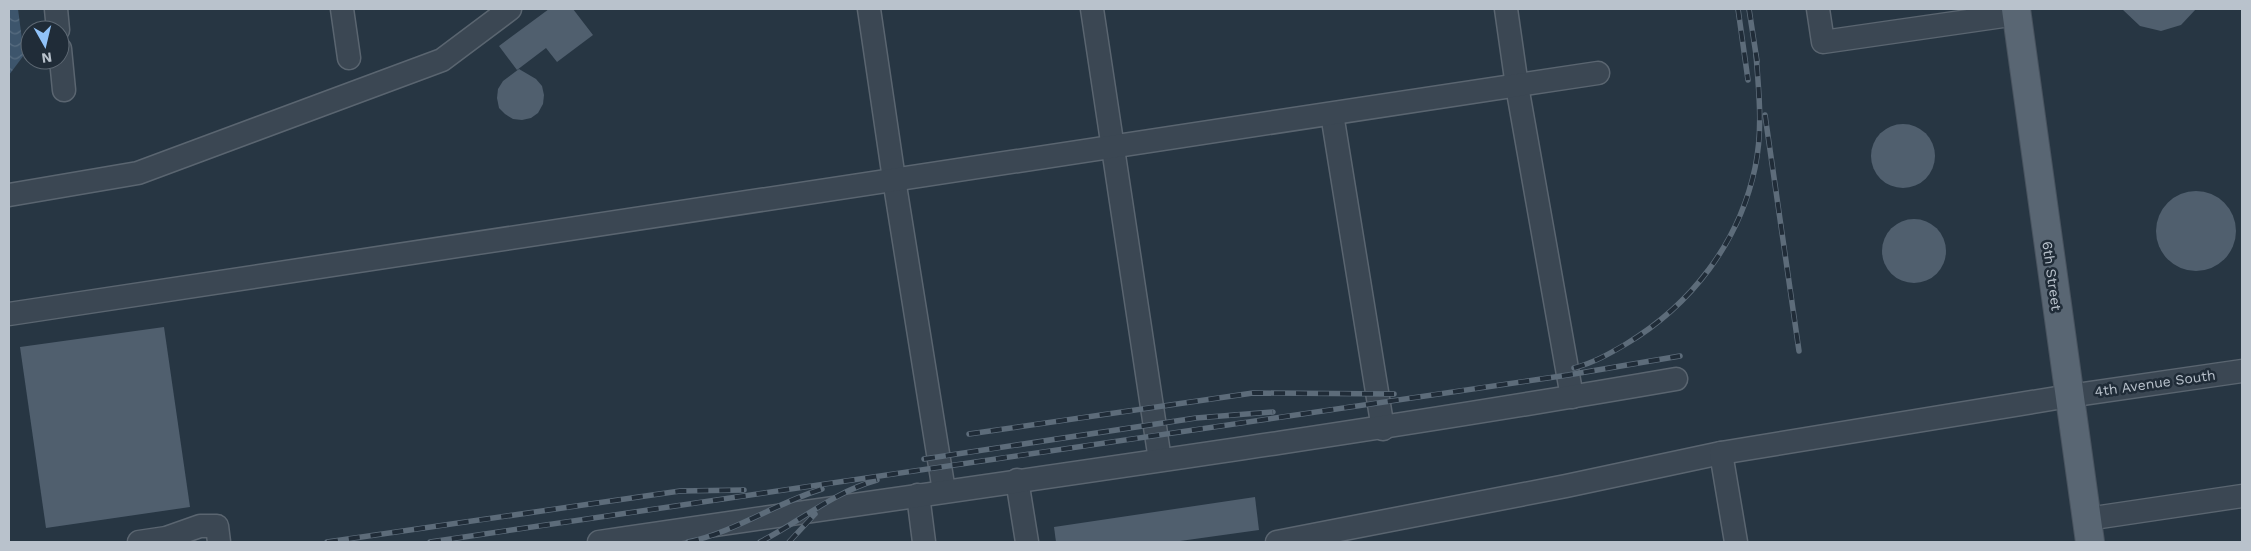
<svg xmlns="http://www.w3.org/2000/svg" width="2251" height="551" font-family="'Work Sans',sans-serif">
  <defs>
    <pattern id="water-waves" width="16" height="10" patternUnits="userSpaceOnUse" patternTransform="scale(1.25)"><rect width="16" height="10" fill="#3d556c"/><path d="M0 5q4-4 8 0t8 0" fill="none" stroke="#576c80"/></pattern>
  </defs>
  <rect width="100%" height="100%" fill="#273643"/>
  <path fill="url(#water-waves)" d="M9 9H18L24 55 9 75Z"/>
  <g fill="#505f6e">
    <path d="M549 9H573L593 35 557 62 546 48 517 70 499 46Z"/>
    <path d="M2122 9H2196L2181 25 2161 31 2140 26Z"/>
    <path d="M519 69 536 79 542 86 544 95 543 104 538 113 531 118 522 120 513 119 505 114 499 108 497 98 498 89 503 81Z"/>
    <circle cx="1903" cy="156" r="32"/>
    <circle cx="2196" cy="231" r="40"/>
    <circle cx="1914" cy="251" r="32"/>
    <path d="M164 327 190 507 46 528 20 347Z"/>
    <path d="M1255 497 1259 530 1173 542H1056L1054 527Z"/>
  </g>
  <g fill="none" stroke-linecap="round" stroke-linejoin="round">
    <defs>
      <g id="minor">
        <path d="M56 9 58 30"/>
        <path d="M342 9 349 58"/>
        <path d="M869 9 894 179 944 491"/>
        <path d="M1092 9 1160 460"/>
        <path d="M1506 9 1517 86 1572 397"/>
        <path d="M1818 9 1823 42 2017 14"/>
        <path d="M60 49 64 90"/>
        <path d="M1332 114 1383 429"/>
        <path d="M9 195 138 173 442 60 510 9"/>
        <path d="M9 314 1598 73"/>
        <path d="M1017 480 1027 542"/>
        <path d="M918 495 924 542"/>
        <path d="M2087 519 2242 496"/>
        <path d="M139 542 166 538 200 526H217L219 542"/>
        <path d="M599 542C958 489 1318 441 1676 379"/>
        <path d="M1277 542 1566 486 1721 453"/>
        <path d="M1736 542 1721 453 2069 396 2242 371"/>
      </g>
      <path id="major" d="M2016 9 2090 542"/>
    </defs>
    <use href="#minor" stroke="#5a6570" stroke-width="25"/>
    <use href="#major" stroke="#48535f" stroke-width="30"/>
    <use href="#minor" stroke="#3b4753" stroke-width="22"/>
    <use href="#major" stroke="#596673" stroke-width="28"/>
    <defs>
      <g id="rail">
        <path d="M1738 9 1748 80"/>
        <path d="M1749 9 1757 61"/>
        <path d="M1765 115 1799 351"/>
        <path d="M1574 368C1593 363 1609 354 1626 344 1691 305 1739 243 1755 168 1763 130 1759 93 1756 55"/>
        <path d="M969 434 1253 393 1394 394"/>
        <path d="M924 459 1196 418 1273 412"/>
        <path d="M327 542 680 491 744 490"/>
        <path d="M430 542 1568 375 1680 356"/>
        <path d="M688 542C735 532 776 503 822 489"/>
        <path d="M760 542C799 522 834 492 877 480"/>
        <path d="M789 542 815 514"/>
      </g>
    </defs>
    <use href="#rail" stroke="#5d6c7a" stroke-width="5.5"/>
    <use href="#rail" stroke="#202c38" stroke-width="4" stroke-dasharray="11" stroke-linecap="butt"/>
  </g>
  <g text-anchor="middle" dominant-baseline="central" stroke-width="5" stroke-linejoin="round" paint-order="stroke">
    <g font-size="14" fill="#b9c2cc" stroke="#202c38">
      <text transform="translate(2052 276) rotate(82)">6th Street</text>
      <text transform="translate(2155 383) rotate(-8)">4th Avenue South</text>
    </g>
  </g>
  <rect width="2251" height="551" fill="none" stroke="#b9c2cc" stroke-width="20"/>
  <g transform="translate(45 45) rotate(172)"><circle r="24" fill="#202c38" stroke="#5d6873"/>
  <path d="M0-4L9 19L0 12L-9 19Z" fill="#91c3f9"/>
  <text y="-8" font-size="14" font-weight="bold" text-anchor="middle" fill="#b9c2cc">N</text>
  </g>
</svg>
